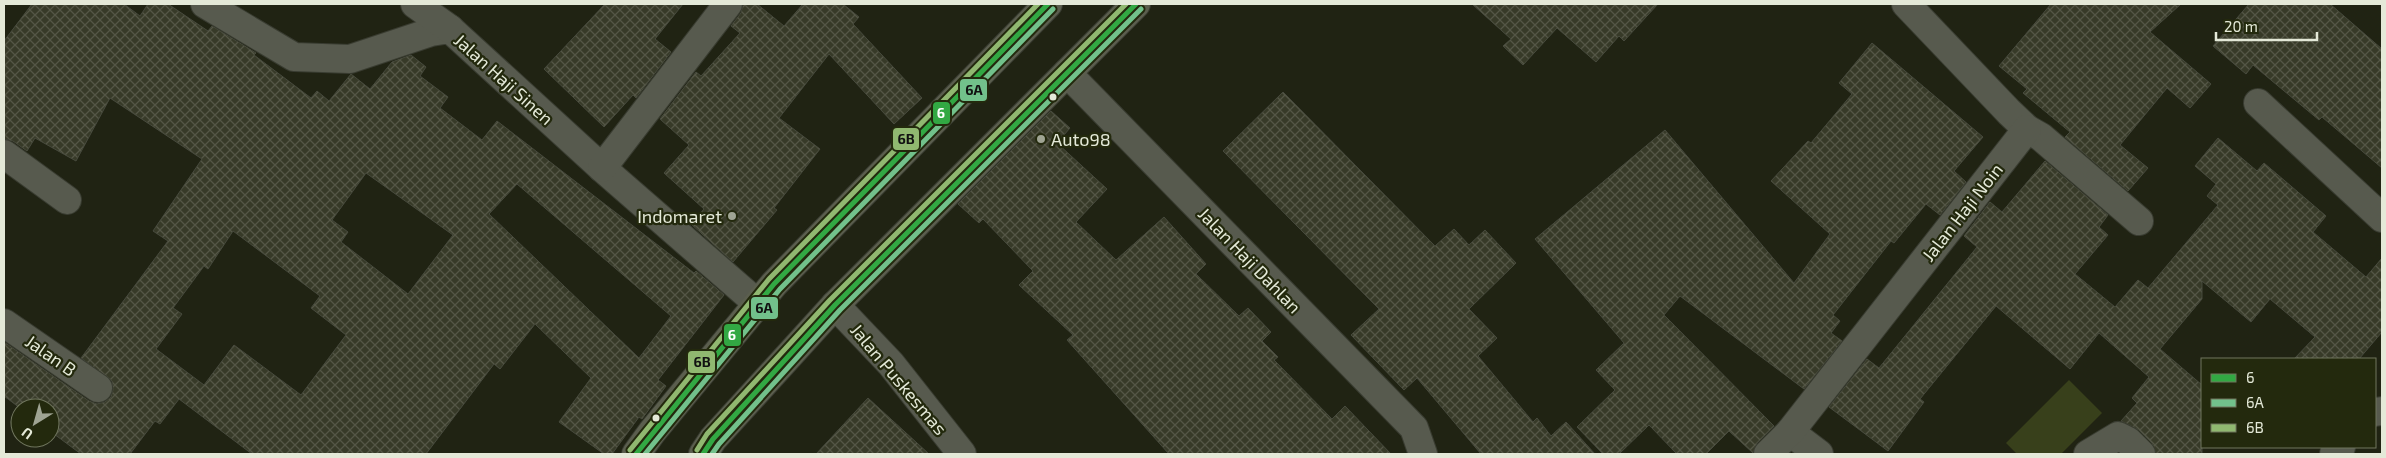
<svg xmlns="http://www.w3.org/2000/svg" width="2386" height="458" font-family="'Exo 2',sans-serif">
  <defs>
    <pattern id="building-cross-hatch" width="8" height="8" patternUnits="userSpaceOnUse" patternTransform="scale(1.25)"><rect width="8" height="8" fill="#373a28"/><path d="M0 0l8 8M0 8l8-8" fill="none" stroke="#545646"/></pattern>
  </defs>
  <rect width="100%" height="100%" fill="#202313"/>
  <path fill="#38401b" d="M2069 380 2102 413 2061 454H2017L2006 443Z"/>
  <g fill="url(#building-cross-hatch)" stroke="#474a3d" fill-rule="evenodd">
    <path d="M32 4H124L140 16 148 4H168L208 31 212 26 256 53 254 55 311 98 317 91 329 101 351 74 370 89 392 62 411 55 426 67 420 76 448 97 440 108 482 140 497 121 694 273 696 271 724 295 658 380 666 386 642 419 639 417 612 454H604L559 422 591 378 535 324 500 369 494 364 426 454H252L179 399 160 424 155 421 130 454H81L50 431V408H20L4 396V342L89 401 97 404 105 402 111 397 113 390 112 381 81 358 168 241 153 231 202 159 110 98 76 161 35 138 27 151 13 141 4 139V41ZM366 173 453 235 408 294 341 242 348 232 332 220ZM517 184 671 316 639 358 489 214ZM233 231 320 296 311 308 346 335 301 395 234 345 204 385 156 349 182 314 173 308 204 266 208 269Z"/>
    <path d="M605 4H683L655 39 671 52 636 98 633 95 604 127 544 69Z"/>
    <path d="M743 4H757L784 26 803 4H843L859 17 853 24 922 98 894 124 829 54 779 118 820 149 774 208 777 210 733 262 691 224 704 209 664 173 689 145 660 119 696 72 701 76 740 33 731 26 741 13Z"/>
    <path d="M1472 4H1658L1624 41 1619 36 1596 62 1557 28 1523 65 1503 46 1511 39Z"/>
    <path d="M2051 4H2181L2150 32 2211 84 2190 108 2167 88 2120 145 2148 168 2128 191 2065 137 2070 132 2023 93 2027 89 1999 66Z"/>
    <path d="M2249 4H2330L2382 49V168L2322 117 2319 120 2253 65 2246 74 2213 46Z"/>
    <path d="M1872 43 1983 137 1954 171 1966 182 1940 215 1926 204 1894 243 1891 241 1833 315 1840 321 1831 333 1842 341 1804 389 1680 296 1664 315 1774 426 1757 443 1753 453 1729 431 1706 454H1677L1649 425 1619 454H1603L1577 427 1615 390 1596 370 1624 343 1535 239 1665 130 1794 283 1830 234 1771 181 1808 141 1811 143 1852 94 1839 83Z"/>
    <path d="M1283 92 1435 246 1454 229 1469 245 1485 230 1516 263 1469 309 1497 338 1478 356 1533 422 1537 418 1551 436 1566 422 1595 454H1481L1417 378 1404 390 1351 335 1379 309 1223 151Z"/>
    <path d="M1051 111 1070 128 1057 143 1107 189 1076 222 1116 260 1164 217 1206 264 1196 274 1239 316 1248 308 1271 332 1262 341 1278 357 1274 360 1332 419 1345 406 1391 454H1169L1067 340 1073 335 1019 285 1033 271 983 219 979 223 958 204Z"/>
    <path d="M2218 138 2257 171 2264 163 2326 216 2313 232 2366 277 2382 258V332L2359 359H2294L2315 337 2270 299 2251 322 2202 281V299L2160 349 2202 385V454H2156L2152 443 2139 430 2121 421 2137 403 2132 398 2149 377 2099 333 2070 369 1996 306 1920 399 1924 402 1888 451 1829 407 1867 359 1879 368 1977 247 1964 236 1990 202 2002 212 2045 161 2108 215 2099 227 2108 235 2075 274 2115 307 2138 280 2148 288 2218 205 2207 196 2216 184 2195 166Z"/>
    <path d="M868 398 929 454H816Z"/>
  </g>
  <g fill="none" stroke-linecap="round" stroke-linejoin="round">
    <defs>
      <g id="minor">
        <path d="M205 4 294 57 350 59 431 32 450 29 602 168 757 303"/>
        <path d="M415 4 450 29"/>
        <path d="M1906 4 2009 112 2027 129 2041 137 2139 221"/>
        <path d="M1067 73 1414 428 1423 454"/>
        <path d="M2258 103 2382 218"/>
        <path d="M4 154 67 200"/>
        <path d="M602 168 728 4"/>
        <path d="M835 305 891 364 962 454"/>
        <path d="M4 323 98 388"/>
        <path d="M2375 412 2382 411"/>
        <path d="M1790 432 1819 454"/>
        <path d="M1768 454 1790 432 2027 129"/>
        <path d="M2088 454 2118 436 2128 441 2141 454"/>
        <path d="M2334 454 2341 447"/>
      </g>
      <g id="major">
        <path d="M636 454 652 432 774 284 1048 4"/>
        <path d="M703 454 713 439 835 305 1136 4"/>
      </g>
    </defs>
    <use href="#minor" stroke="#393c31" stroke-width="30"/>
    <use href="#major" stroke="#393c31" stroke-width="30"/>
    <use href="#minor" stroke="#575a4e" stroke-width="28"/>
    <use href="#major" stroke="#5b5e4e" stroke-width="28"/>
    <defs>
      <g id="bus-1">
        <path d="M636 454 774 284 1048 4"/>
        <path d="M703 454 713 439 835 305 1136 4"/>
      </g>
      <g id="bus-2">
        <path d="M645 454 780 289 1053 9"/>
        <path d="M712 454 719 444 840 310 1141 9"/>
      </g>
      <g id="bus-3">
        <path d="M630 450 769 279 1038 4"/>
        <path d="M697 450 707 434 830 300 1126 4"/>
      </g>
    </defs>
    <use href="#bus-1" stroke="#23290d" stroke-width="9"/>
    <use href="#bus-2" stroke="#23290d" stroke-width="9"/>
    <use href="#bus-3" stroke="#23290d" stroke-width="9"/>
    <use href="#bus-1" stroke="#32a843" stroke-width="5"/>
    <use href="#bus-2" stroke="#72c18b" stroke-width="5"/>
    <use href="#bus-3" stroke="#90b870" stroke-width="5"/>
  </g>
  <g fill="#e4e9d8" stroke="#23290d" stroke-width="2">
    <circle cx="1053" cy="97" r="4.5"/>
    <circle cx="656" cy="418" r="4.5"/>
  </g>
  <g fill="#9fa493" stroke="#23290d" stroke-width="2">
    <circle cx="1041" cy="139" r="5"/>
    <circle cx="732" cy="216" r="5"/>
  </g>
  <g text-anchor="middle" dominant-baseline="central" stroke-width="4.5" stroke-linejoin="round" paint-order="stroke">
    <g font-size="18" fill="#e4e9d8" stroke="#23290d">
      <text transform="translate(504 79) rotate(42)">Jalan Haji Sinen</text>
      <text transform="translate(1962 212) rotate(-52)">Jalan Haji Noin</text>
      <text transform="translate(1250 260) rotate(46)">Jalan Haji Dahlan</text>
      <text transform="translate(51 355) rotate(35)">Jalan B</text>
      <text transform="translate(899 379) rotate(50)">Jalan Puskesmas</text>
    </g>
    <g font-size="18" fill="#e4e9d8" stroke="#23290d" text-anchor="start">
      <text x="1051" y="139">Auto98</text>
      <text x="722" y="216" text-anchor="end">Indomaret</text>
    </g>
  </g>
  <g stroke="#23290d" stroke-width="2">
    <rect x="959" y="78" width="29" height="24" rx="5" fill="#72c18b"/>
    <rect x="932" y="101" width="19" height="24" rx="5" fill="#32a843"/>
    <rect x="892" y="127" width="28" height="24" rx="5" fill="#90b870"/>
    <rect x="750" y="296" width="29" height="24" rx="5" fill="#72c18b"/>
    <rect x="723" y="323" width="19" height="24" rx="5" fill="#32a843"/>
    <rect x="687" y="350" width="29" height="24" rx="5" fill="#90b870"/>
  </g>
  <g font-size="14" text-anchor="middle" font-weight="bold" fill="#fff">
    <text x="941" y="118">6</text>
    <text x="732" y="340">6</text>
  </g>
  <g font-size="14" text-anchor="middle" font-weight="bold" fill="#111">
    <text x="974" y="95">6A</text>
    <text x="906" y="144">6B</text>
    <text x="764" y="313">6A</text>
    <text x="702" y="367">6B</text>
  </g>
  <rect width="2386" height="458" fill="none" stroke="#e4e9d8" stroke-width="10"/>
  <rect x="2201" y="358" width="175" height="90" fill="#23290d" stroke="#70765e"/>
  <rect x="2211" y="374" width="25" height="8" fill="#32a843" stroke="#70765e"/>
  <text x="2246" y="383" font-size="15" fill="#e4e9d8">6</text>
  <rect x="2211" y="399" width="25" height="8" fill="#72c18b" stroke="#70765e"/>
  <text x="2246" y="408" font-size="15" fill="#e4e9d8">6A</text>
  <rect x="2211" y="424" width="25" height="8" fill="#90b870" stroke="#70765e"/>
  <text x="2246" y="433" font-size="15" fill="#e4e9d8">6B</text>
  <g transform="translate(35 423) rotate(217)"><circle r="24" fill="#23290d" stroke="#70765e"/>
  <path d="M0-4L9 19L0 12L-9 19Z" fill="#9fa493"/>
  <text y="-8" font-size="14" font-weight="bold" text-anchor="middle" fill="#e4e9d8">U</text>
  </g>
  <path d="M2216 32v8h101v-8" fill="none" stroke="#e4e9d8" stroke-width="2.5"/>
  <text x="2224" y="32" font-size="15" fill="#e4e9d8" stroke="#23290d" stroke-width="4" paint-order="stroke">20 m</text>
</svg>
